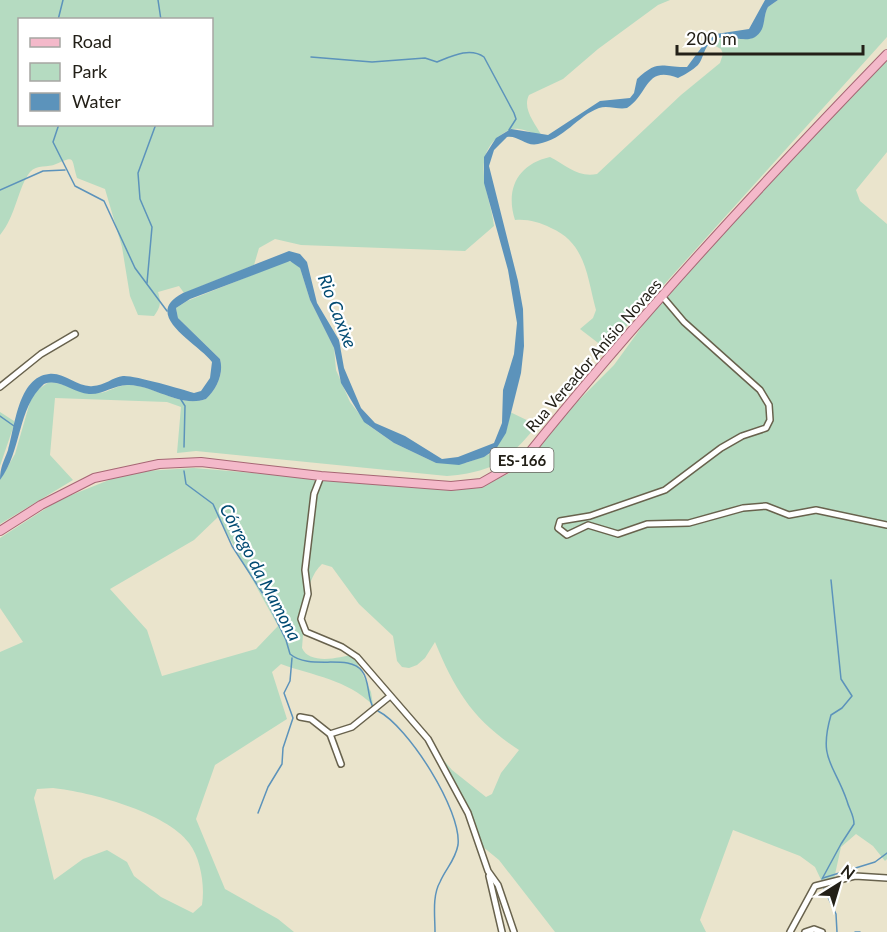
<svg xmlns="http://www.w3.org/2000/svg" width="887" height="932" font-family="Lato,sans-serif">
  <rect width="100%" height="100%" fill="#eae4cc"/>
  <g fill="#b5dbc1" fill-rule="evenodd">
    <path d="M0 0H670L658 5 598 49 563 79 529 95C522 109 535 123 542 136 535 134 527 130 519 129 511 128 504 132 498 137 470 160 491 197 494 226L465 251 301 245 275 239 259 248 254 265 184 293 179 286 158 292C161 302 161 307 154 316L138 315 130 296 122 247 105 189 77 178C71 158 76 155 56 164 48 168 37 164 30 172 18 187 16 216 0 235ZM20 20H212V124H20Z"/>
    <path d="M778 0H887V37L606 349 580 329 593 318 596 310C587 277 586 243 551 228 539 222 528 219 515 220 505 189 518 164 550 157 566 165 578 178 597 174L681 95 720 63 723 54 721 49 710 43C728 31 752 49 761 29 765 22 764 14 768 7Z"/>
    <path d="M887 51V152L856 190 860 201 887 224V859L885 861 873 846 856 834 841 847 834 879 822 882 815 867 800 856 733 830 700 920 706 932H555L499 860 477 842 441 757 452 770 486 797 492 794 501 773 519 750C474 721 455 691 435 642L425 658 417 665 409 668 402 667 397 661 393 636 359 604 332 567 322 564C302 582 305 624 302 648 309 665 340 658 353 654L371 692 373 705C346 679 314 676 281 664L272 672 287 719 215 765 196 819 225 889 278 919 294 932H0V652L23 642 0 608V538L59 500 114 478 145 471 194 468 456 490 483 486 524 466 566 413 614 365 662 299ZM218 517 278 626 256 649 162 676 147 630 110 589 194 540ZM53 788C90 792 166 812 189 843 201 859 205 886 202 905L193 913 161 897 134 876 127 862 107 850 83 859 54 880 34 798 37 789Z"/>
    <path d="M287 261 294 262 300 268 310 300 334 348 336 370 350 402 368 425 394 443 436 463H466L490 454 507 428 510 412 537 425C508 461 493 472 447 476L196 451 177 453 181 407 167 402 55 398 50 455 73 480 0 524V480L15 454 30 402 36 391 49 382C67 383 80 394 99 393 110 392 118 384 130 385 155 386 180 408 206 399 217 389 224 373 220 359L178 318 176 308 187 301Z"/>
    <path d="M0 412 14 421V425L0 466Z"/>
  </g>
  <path fill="#5c93bb" d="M765 0H778L768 7C764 14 765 22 762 29 751 51 728 29 712 41 703 48 704 58 698 65 693 70 684 75 678 78 645 65 649 94 627 108 618 110 608 105 599 108 577 116 565 139 538 144 526 147 518 135 507 137L494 150 489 166 518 281 523 309 524 346 521 373 506 433 496 449 484 457 459 465 436 463 394 443 364 422 341 383 334 348 310 300 300 268 290 261 190 299 176 308 178 318 220 359C224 373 217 389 206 399 180 408 155 386 129 385 115 384 103 395 89 394 73 393 60 378 44 384 17 408 22 451 0 480 0 467 4 461 8 450 15 427 18 377 49 374 65 372 78 388 93 386 104 386 113 377 123 376 133 375 182 389 194 393L201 391 210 378 212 362C198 343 140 315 183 293L289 251 300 254 307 262 317 303 339 340 344 368 361 408 375 423 405 436 442 459 458 457 494 443 502 423 503 390 514 354 517 323 508 270 484 183V157L496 138 511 129 548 135 600 101 630 98 634 93 637 79C659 58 663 68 687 67L704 44 716 34 749 29Z"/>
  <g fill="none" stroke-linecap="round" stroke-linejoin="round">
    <g stroke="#5c93bb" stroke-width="1.5">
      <path d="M158 0 161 20"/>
      <path d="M58 20 63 0"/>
      <path d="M311 57 372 62 425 58 437 62C452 56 470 47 484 57L514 113 516 119 509 130"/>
      <path d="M59 124 53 142 75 186 104 201 135 268 167 311"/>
      <path d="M0 190 43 171 65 170"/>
      <path d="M147 283 152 227 140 199 138 173 156 124"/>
      <path d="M180 398 185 406 184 447"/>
      <path d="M0 416 14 426"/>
      <path d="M184 471 186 484 213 504 232 546 265 597 286 640 290 654C310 671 348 653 362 671 370 681 367 697 373 707"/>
      <path d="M378 711C408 726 462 811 458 845 455 861 446 868 440 882 432 896 435 916 435 932"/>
      <path d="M258 813 268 787 282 764 283 748 293 718 284 693 290 681 292 658"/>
      <path d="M823 878 875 862 887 853"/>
      <path d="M822 879 841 844 854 824C854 815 849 809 847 801 834 763 818 760 831 715L842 708 852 696 841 679 831 580"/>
      <path d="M824 889 836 914 837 932"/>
      <path d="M855 932H860"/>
    </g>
    <defs>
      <g id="street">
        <path d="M662 296 684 322 760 390 769 405 770 420 766 428 742 436 721 448 665 490 590 516 560 521 558 528 567 535 588 525 618 534 647 524 689 523 743 508 766 506 789 515 816 510 887 525"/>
        <path d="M0 387 41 354 75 334"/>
        <path d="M321 476 314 494 305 570 308 594 301 619 306 632 342 647 357 657 428 739 468 813 488 871 498 885 514 932"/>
        <path d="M300 717 311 719 330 734 352 727 389 697"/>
        <path d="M330 734 341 764"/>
        <path d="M489 876 502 932"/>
        <path d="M790 932 815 886 855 876 887 878"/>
        <path d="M805 932 814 929 822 932"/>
      </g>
      <path id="primary" d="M0 531 41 505 94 478 159 464 201 462 321 476 451 486 481 483 525 458C638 317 761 184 887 54"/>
    </defs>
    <use href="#street" stroke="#68624d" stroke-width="8"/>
    <use href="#primary" stroke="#a66674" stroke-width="10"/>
    <use href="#street" stroke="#fff" stroke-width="5"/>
    <use href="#primary" stroke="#f4b9ca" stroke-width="8"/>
  </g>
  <g text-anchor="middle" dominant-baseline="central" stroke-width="4.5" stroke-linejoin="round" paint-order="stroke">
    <rect fill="#fff" stroke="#65635d" stroke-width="1.5" x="490.5" y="448" width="63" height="24" rx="4.5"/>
    <g font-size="15" font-weight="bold" fill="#232018">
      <text x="522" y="460">ES-166</text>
    </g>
    <g font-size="16" fill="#232018" stroke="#fff">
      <text transform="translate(593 355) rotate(-49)">Rua Vereador Anísio Novaes</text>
    </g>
    <g font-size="18" font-style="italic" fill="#014a72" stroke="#fff">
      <text transform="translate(338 311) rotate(69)">Rio Caxixe</text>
      <text transform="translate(261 572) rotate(62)">Córrego da Mamona</text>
    </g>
  </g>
  <rect x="18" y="18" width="195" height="108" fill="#ffffff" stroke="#a7a6a3" stroke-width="1.5"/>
  <rect x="30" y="38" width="30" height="9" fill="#f4b9ca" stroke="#a7a6a3" stroke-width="1.5"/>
  <text x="72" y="48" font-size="18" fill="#232018">Road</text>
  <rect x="30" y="63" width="30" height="18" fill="#b5dbc1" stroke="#a7a6a3" stroke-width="1.5"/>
  <text x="72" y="78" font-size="18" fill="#232018">Park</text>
  <rect x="30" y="93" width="30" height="18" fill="#5c93bb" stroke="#a7a6a3" stroke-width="1.5"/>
  <text x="72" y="108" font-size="18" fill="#232018">Water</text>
  <g transform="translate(839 884) rotate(37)" stroke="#ffffff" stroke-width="4.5" paint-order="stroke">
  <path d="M0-4.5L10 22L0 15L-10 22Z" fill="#232018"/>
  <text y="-9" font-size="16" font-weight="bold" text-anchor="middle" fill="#232018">N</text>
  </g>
  <path d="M677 45v9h186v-9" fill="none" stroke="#232018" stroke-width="3"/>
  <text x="686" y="45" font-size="18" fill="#232018" stroke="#ffffff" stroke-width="4.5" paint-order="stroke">200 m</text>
</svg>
